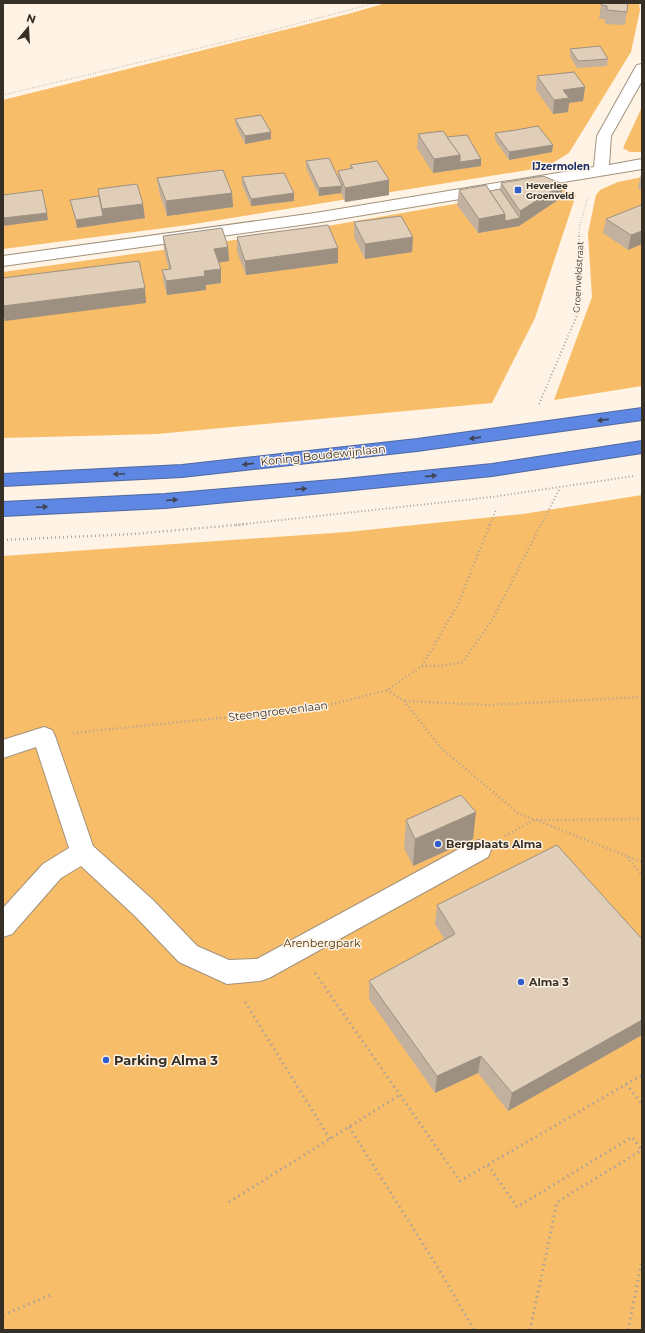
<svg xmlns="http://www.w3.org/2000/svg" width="645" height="1333" font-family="Montserrat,sans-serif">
  <rect width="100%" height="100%" fill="#fef3e5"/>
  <g fill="#f8bd68">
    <path d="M386 3H639L640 10 631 52 569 153 546 167 188 225 3 249V100L348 14Z"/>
    <path d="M642 107V152H630L623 148Z"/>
    <path d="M642 177V386L554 400 592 297 588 233 596 195 600 190 618 182Z"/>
    <path d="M557 186 576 195 535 318 492 403 157 434 3 438V272L299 231Z"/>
    <path d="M642 495V1330H3V556L347 532 523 514Z"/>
  </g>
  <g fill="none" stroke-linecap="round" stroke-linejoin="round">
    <defs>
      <g id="street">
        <path d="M642 64V81L611 136 609 165 642 159V169L315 223 3 266V256L315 213 594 167 597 136 635 68 637 65Z"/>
        <path d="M44 727 52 730 55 736 93 846 153 900 197 946 229 960 257 959 470 843 479 840 488 843 491 850 488 857 269 978 260 981 227 984 179 962 135 916 81 866 61 878 12 934 3 937V908L43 864 69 848 36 747 3 758V740Z"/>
      </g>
      <g id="highway">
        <path d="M642 408V420L417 451 182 477 3 486V474L182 465 417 439Z"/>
        <path d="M642 441V453L492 476 344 491 165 508 3 516V502L165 494 344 479 492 464Z"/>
      </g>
    </defs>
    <use href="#street" stroke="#a2927d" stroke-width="2"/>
    <use href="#highway" stroke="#4f68a1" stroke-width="2"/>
    <g stroke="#ada397" stroke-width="1.5" stroke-dasharray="0.5 2" stroke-linecap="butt">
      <path d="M3 95 266 32 375 3"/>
      <path d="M579 235V229L588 196"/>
    </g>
    <g stroke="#ada397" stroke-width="2" stroke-dasharray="1 2.5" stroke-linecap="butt">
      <path d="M539 404 578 313 579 234"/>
      <path d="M236 525 492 497 634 476"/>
      <path d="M490 525 496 510"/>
      <path d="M541 525 560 488"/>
    </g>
    <g stroke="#ada397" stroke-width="2.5" stroke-dasharray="1 3" stroke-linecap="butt">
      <path d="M3 540 133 534 247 524"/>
      <path d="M422 666H442L463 662 494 617 541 524"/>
      <path d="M387 690 404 701 441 748 518 813 642 862"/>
      <path d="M405 701 488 705 642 697"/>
      <path d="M73 733 317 708 387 690 422 666 458 604 490 524"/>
      <path d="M505 836 534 820 642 819"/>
      <path d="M627 857 642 875"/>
    </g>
    <g stroke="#ada397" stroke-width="3" stroke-dasharray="1.5 4" stroke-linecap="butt">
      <path d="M315 973 460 1181 642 1075"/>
      <path d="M245 1002 330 1139"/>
      <path d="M626 1084 642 1104"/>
      <path d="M349 1127 437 1266 474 1330"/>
      <path d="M488 1165 517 1207 632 1137 642 1150"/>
      <path d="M229 1202 400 1095"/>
      <path d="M3 1315 53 1294"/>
      <path d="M530 1330 557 1202 642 1150"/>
      <path d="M628 1330 642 1260"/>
    </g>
    <use href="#street" fill="#fff" fill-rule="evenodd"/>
    <use href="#highway" fill="#5d87e3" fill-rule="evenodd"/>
  </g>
  <g fill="#c1b19e">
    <path d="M628 3 625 25 605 24V19H599L601 5Z"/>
    <path d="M570 49 608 59 607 66 577 68 570 56Z"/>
    <path d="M537 76 585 87 583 101 569 103 568 112 553 114 536 90Z"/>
    <path d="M235 119 271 139 245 144 236 126Z"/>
    <path d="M495 133 553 145 552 152 509 160 495 140Z"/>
    <path d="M418 134 447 137 481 159V166L433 173 417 148Z"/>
    <path d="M306 161 338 178V171L350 169V165L389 195 345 202 341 193 319 196 306 168Z"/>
    <path d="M641 174H642V191L638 188Z"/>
    <path d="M242 177 294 201 251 206 242 185Z"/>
    <path d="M157 178 232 193 233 207 167 216 159 192Z"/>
    <path d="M501 183 561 198 519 226 478 233 457 205 459 190 490 191 500 189Z"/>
    <path d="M98 189 145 218 77 228 72 207 70 200 99 196Z"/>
    <path d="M642 206 628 250 603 233 606 219Z"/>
    <path d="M354 222 413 237 412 252 365 259 354 237Z"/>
    <path d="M163 236 228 247 229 261 219 263 221 269V283L206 285V290L167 295 164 285 162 270H169L164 250Z"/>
    <path d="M237 237 338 263 246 275 237 252Z"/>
    <path d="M406 820 473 839 413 866 404 848Z"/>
    <path d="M437 905 642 939V1035L508 1111 478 1073 435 1093 369 999V981L444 939 435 924Z"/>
  </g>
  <g fill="#9d9081">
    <path d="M585 87 583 101 569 103 568 112 553 114 554 100 563 90Z"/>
    <path d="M271 132V139L245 144V136Z"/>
    <path d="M553 145 552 152 509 160V152Z"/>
    <path d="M460 155 481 159V166L433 173 434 159Z"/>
    <path d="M389 180V195L345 202V188Z"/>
    <path d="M563 184 561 198 519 226 478 233 479 219 505 214 520 218V211Z"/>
    <path d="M342 186 341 193 319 196V188Z"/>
    <path d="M232 193 233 207 167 216 166 201Z"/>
    <path d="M294 193V201L251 206V199Z"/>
    <path d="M143 204 145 218 77 228 76 220 103 216 102 209Z"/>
    <path d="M47 213 48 220 3 226V218Z"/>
    <path d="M642 231V244L628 250 631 235Z"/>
    <path d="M413 237 412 252 365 259V244Z"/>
    <path d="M228 247 229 261 215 263 214 249Z"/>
    <path d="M338 248V263L246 275 245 261Z"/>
    <path d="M221 269V283L206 285V290L167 295 166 281 204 271Z"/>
    <path d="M145 288 146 303 5 321 3 312V306Z"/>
    <path d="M476 812 473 839 413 866 415 839Z"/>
    <path d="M642 1020V1035L508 1111 512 1093Z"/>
    <path d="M481 1056 478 1073 435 1093 437 1076Z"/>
  </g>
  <g fill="#e0ceb8" stroke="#9d9081">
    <path d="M601 3H628L627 12 607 10V6L601 5Z"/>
    <path d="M600 46 608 59 578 61 570 49Z"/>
    <path d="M574 72 585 87 563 90 569 98 554 100 537 76Z"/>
    <path d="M261 115 271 132 245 136 235 119Z"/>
    <path d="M538 126 553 145 509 152 495 133 516 130Z"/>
    <path d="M443 131 460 155 434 159 418 134Z"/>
    <path d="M467 135 481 159 460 162V155L447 137Z"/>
    <path d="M329 158 342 186 319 188 306 161Z"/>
    <path d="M377 161 389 180 345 188 338 171 353 168 350 165Z"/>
    <path d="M223 170 232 193 166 201 157 178Z"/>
    <path d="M284 173 294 193 251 199 242 177Z"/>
    <path d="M543 176 563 184 520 211 501 183Z"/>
    <path d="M137 184 143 204 102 209 98 189Z"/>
    <path d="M486 185 505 214 479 219 459 190Z"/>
    <path d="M500 189 520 218 505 221V214L490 191Z"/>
    <path d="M42 190 47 213 3 218V195Z"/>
    <path d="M99 196 103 216 76 220 70 200Z"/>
    <path d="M641 205 642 206V231L631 235 606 219Z"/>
    <path d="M401 216 413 237 365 244 354 222Z"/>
    <path d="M328 225 338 248 245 261 237 237Z"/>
    <path d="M222 228 228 247 214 249 221 269 204 271 205 276 166 281 162 270 171 269 163 236Z"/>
    <path d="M139 261 145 288 3 306V278Z"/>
    <path d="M461 795 476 812 415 839 406 820Z"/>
    <path d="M557 845 642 939V1020L512 1093 481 1056 437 1076 369 981 455 934 437 905Z"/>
  </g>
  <defs><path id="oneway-solid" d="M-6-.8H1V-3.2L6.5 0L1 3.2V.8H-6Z"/></defs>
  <g fill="#404555">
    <use href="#oneway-solid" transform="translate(603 420) rotate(172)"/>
    <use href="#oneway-solid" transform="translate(475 438) rotate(172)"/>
    <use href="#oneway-solid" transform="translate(248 464) rotate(174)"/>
    <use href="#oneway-solid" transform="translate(119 474) rotate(177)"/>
    <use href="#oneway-solid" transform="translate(431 476) rotate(-6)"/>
    <use href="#oneway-solid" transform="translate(301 489) rotate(-5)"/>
    <use href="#oneway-solid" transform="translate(172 500) rotate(-5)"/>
    <use href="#oneway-solid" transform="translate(42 507) rotate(-3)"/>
  </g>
  <g fill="#2f5dcc" stroke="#fef3e5" stroke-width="1.5">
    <rect x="514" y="186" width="8" height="8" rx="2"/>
    <circle cx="438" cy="844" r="4"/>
    <circle cx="521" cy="982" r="4"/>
    <circle cx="106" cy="1060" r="4"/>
  </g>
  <g text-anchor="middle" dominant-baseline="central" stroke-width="3" stroke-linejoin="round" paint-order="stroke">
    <g font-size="9" font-weight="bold" fill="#362f26" stroke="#fef3e5" text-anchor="start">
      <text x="526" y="185">Heverlee<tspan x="526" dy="10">Groenveld</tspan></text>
    </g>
    <g font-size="9" fill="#362f26" stroke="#fef3e5">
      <text transform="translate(578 277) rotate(-87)">Groenveldstraat</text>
    </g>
    <g font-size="10" font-weight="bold" fill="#193067" stroke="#fef3e5">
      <text x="561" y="166">IJzermolen</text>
    </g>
    <g font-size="11" fill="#362f26" stroke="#fef3e5">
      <text transform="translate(323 455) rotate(-6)">Koning Boudewijnlaan</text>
      <text transform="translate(278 711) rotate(-7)">Steengroevenlaan</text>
    </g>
    <g font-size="11" font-weight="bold" fill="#362f26" stroke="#fef3e5" text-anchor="start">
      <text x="446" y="844">Bergplaats Alma</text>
      <text x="529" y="982">Alma 3</text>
    </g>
    <g font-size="11" fill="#4a320d" stroke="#fef3e5">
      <text x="322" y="943">Arenbergpark</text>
    </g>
    <g font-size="13" font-weight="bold" fill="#362f26" stroke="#fef3e5" text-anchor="start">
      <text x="114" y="1060">Parking Alma 3</text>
    </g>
  </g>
  <rect width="645" height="1333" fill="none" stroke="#362f26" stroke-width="8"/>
  <g transform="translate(28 28) rotate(18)" stroke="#fef3e5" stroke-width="3" paint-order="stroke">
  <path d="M0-3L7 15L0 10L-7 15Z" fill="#362f26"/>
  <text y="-6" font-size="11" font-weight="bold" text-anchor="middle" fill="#362f26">N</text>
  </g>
</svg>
